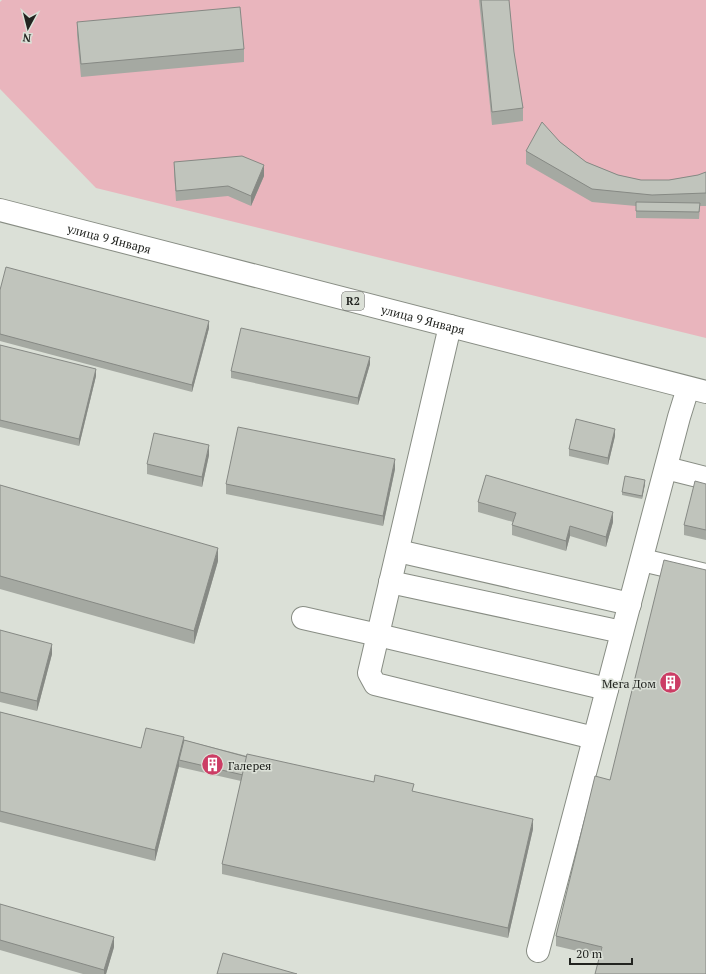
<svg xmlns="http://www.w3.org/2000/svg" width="706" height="974" font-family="'PT Serif',serif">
  <rect width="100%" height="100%" fill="#dbe0d7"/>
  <path fill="#e9b5bd" d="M2 0H706V338L96 188 0 89V2Z"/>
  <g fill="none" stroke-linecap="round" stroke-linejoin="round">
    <defs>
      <g id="minor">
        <path d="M450 326 369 673 375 684 594 738"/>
        <path d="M666 468 706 478"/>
        <path d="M398 551 630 604"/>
        <path d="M642 560 706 575"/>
        <path d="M390 582 622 632"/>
        <path d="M303 618 378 635 607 689"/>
        <path d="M538 951 679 417 688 388"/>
      </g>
      <g id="major">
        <path id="s1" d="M0 210 706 392"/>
      </g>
    </defs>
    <use href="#minor" stroke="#888d84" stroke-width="24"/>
    <use href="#major" stroke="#888d84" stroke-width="24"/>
    <use href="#minor" stroke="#fff" stroke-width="22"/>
    <use href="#major" stroke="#fff" stroke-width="22"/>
  </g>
  <g fill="#a5a9a2">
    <path d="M479 0H509L514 52 523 108V121L492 125Z"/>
    <path d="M77 22 244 49V62L81 77 77 35Z"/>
    <path d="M560 142 586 162 618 175 641 180H669L698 175 706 172V206H700L699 219 636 218V206L592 202 526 164V151Z"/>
    <path d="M174 162 264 176 251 206 228 196 176 201 174 172Z"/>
    <path d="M0 290 209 328 192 392 0 341Z"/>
    <path d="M0 345 96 376 79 446 0 427Z"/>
    <path d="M370 364 358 405 231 378V371Z"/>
    <path d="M615 436 608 465 569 456V449Z"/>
    <path d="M209 455 202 487 147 474V464Z"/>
    <path d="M395 469 383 526 226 494V484Z"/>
    <path d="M645 484 642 499 622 495V492Z"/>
    <path d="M706 484V540L684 535V525Z"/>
    <path d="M0 485 218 561 194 644 0 589Z"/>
    <path d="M478 502 613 522 606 547 570 536 566 551 512 535V525L513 522 478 512Z"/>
    <path d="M706 570 599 956 556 946V936L610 780Z"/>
    <path d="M0 630 52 654 37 711 0 702Z"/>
    <path d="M0 712 141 748 184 740 247 756 414 792 533 829 508 938 222 874V864L241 781 179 767V766L155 861 0 822Z"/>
    <path d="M0 904 114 947 106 974H83L0 950Z"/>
  </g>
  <g fill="#868984">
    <path d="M264 165V176L251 206V196Z"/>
    <path d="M209 321V328L192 392V385Z"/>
    <path d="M370 357V364L358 405V398Z"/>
    <path d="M96 369V376L79 446V439Z"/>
    <path d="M615 429V436L608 465V458Z"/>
    <path d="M209 445V455L202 487V477Z"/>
    <path d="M395 459V469L383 526V516Z"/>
    <path d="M645 480V484L642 499V496Z"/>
    <path d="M613 512V522L606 547V537Z"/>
    <path d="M570 526V536L566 551V541Z"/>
    <path d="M218 548V561L194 644V631Z"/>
    <path d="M52 644V654L37 711V701Z"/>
    <path d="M184 737V747L179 760V766L155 861V850Z"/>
    <path d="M533 819V829L508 938V928Z"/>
    <path d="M114 937V947L106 974H104V970Z"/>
  </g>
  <g fill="#c0c4bc" stroke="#868984">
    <path d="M481 0H509L514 52 523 108 492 112Z"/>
    <path d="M240 7 244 49 81 64 77 22Z"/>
    <path d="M542 122 560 142 586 162 618 175 641 180H669L698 175 706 172V193L652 195 592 189 526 151Z"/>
    <path d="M242 156 264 165 251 196 228 186 176 191 174 162Z"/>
    <path d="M636 202 700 203 699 212 636 211Z"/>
    <path d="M6 267 209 321 192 385 0 334V290Z"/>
    <path d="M241 328 370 357 358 398 231 371Z"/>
    <path d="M0 345 96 369 79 439 0 420Z"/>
    <path d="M576 419 615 429 608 458 569 449Z"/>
    <path d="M238 427 395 459 383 516 226 484Z"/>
    <path d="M154 433 209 445 202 477 147 464Z"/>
    <path d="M486 475 613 512 606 537 570 526 566 541 512 525 516 513 478 502Z"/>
    <path d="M625 476 645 480 642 496 622 492Z"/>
    <path d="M695 481 706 484V530L684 525Z"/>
    <path d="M0 485 218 548 194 631 0 576Z"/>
    <path d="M664 560 706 570V974H595L602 947 556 936 595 776 610 780Z"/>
    <path d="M0 630 52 644 37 701 0 692Z"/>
    <path d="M0 712 141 748 146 728 184 737 155 850 0 811Z"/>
    <path d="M184 740 247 757 243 775 179 760Z"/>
    <path d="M247 754 374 782 375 775 414 784 412 791 533 819 508 928 222 864Z"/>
    <path d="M0 904 114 937 104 970 0 940Z"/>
    <path d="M223 953 297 974H217Z"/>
  </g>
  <defs>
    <symbol id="building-disc" viewBox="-11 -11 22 22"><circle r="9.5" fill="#cc3d65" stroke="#dbe0d7"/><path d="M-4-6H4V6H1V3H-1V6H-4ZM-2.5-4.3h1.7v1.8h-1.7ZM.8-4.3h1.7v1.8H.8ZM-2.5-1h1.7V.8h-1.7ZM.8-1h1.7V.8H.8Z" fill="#fff"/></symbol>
  </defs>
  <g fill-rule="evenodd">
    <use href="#building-disc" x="658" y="670" width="25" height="25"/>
    <use href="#building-disc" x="200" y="752" width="25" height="25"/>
  </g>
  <g text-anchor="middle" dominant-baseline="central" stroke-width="3" stroke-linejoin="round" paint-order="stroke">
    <rect fill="#dbe0d7" stroke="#5a5c57" stroke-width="1" x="342" y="292" width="22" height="18" rx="3"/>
    <g font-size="11" font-weight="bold" fill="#222420">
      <text x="353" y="301">R2</text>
    </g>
    <g font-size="12" fill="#222420" stroke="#dbe0d7">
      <text stroke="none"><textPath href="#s1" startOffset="113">улица 9 Января</textPath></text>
      <text stroke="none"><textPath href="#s1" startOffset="437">улица 9 Января</textPath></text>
    </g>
    <g font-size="12" fill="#222420" stroke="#dbe0d7" text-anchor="end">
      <text x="656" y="683">Мега Дом</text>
      <text x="228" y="765" text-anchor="start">Галерея</text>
    </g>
  </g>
  <g transform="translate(28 28) rotate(187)" stroke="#dbe0d7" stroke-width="3" paint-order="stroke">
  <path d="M0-3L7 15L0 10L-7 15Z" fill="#222420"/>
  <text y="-6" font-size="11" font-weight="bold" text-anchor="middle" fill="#222420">N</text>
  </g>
  <path d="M570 958v6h62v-6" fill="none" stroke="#222420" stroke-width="2"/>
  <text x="576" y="958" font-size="12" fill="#222420" stroke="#dbe0d7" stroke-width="3" paint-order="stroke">20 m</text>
</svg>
